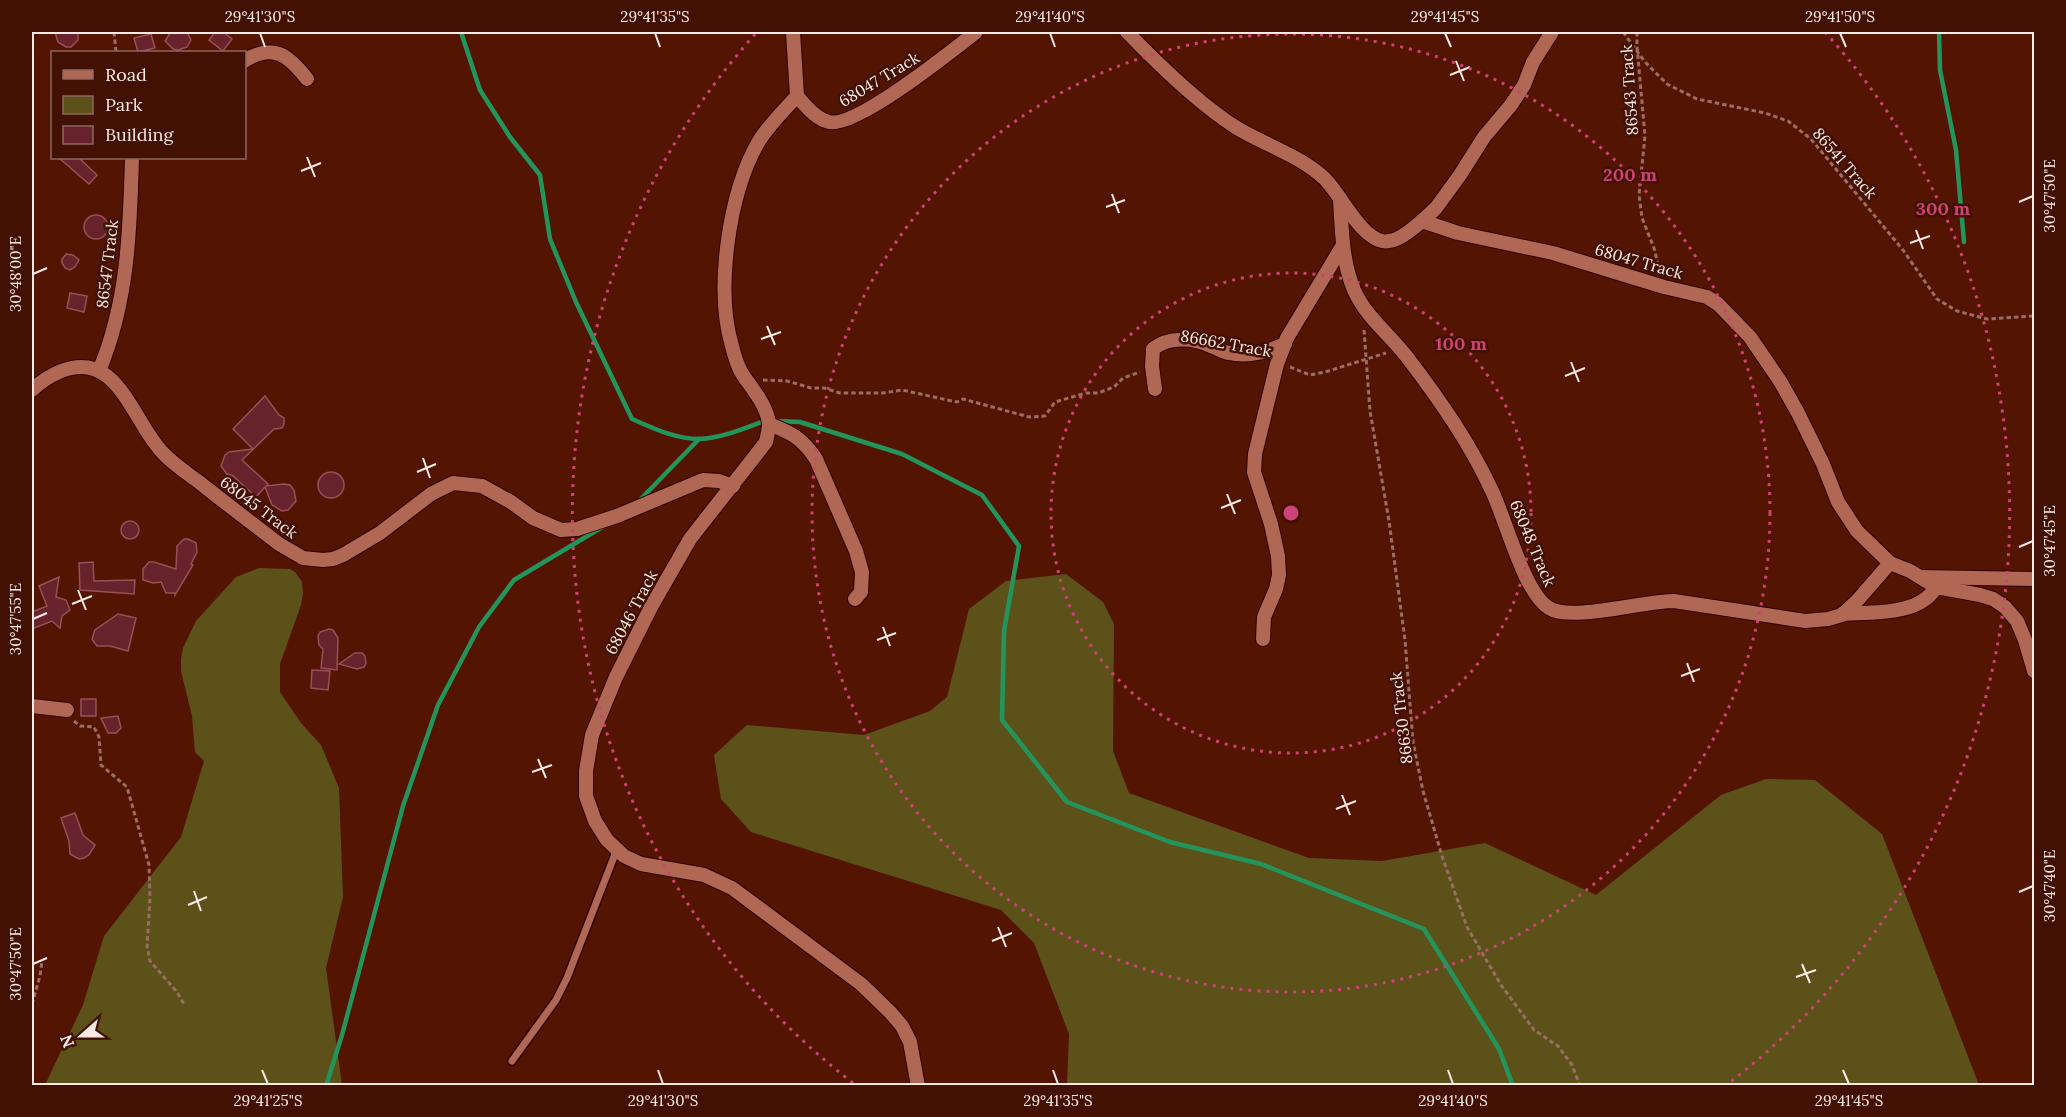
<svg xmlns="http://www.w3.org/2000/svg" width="2066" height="1117" font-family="Lora,serif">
  <rect width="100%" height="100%" fill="#541402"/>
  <g fill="#5d511a">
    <path d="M259 568 290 569 295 572 302 582 303 593 301 605 280 664V692L301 723 321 745 339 788 343 897 326 968 342 1085H45L83 1005 104 936 181 837 204 761 195 752 192 716 181 671V659L183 648 196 621 236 577Z"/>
    <path d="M1066 574 1103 602 1114 624 1113 751 1129 793 1309 858 1382 861 1485 843 1596 895 1721 795 1766 779 1815 780 1882 834 1979 1085H1067L1069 1034 1034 943 1001 910 751 832 721 799 714 755 747 725 864 735 930 711 947 697 969 609 1006 581Z"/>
  </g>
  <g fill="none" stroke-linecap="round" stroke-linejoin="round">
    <g stroke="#23955c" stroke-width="4.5">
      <path d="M461 32 480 90 510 137 540 175 550 239 576 302 632 419C653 428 675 439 699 439 722 438 746 428 767 420"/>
      <path d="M1939 32 1940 70 1956 150 1964 242"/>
      <path d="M775 421 800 422 902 454 982 495 1019 546 1004 631 1002 720 1067 802 1170 842 1261 864 1424 929 1499 1049 1513 1086"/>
      <path d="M637 503 699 439"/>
      <path d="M326 1086 342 1035 403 806 438 705 479 627 514 580 604 526"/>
    </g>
  </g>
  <g fill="#67222b" stroke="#994f55" stroke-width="1.5">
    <path d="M55 32H78V40L71 47H66L58 42Z"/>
    <path d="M171 32H187L191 40 187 47 178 50 173 49 165 41Z"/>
    <path d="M215 32H223L232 39 223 51 209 40Z"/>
    <path d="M151 34 155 48 138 52 134 38Z"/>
    <path d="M59 158H79L97 175 89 184Z"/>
    <circle cx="96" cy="227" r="12"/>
    <path d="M66 254 73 255 79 260 75 267 70 270 65 268 62 263V259Z"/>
    <path d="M70 293 87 296 84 312 67 308Z"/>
    <path d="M265 396 279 415 284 418V424L282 428 274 429 242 460 268 484 266 486 284 484 290 485 294 490 296 501 288 510 282 511 272 505 265 487 256 497 233 476 227 474 221 466 225 455 229 452 253 449 233 429Z"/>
    <circle cx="331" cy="485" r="13"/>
    <circle cx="130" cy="530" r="9"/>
    <path d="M184 539H188L196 543 197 552 191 564 193 565 175 595V593H166L161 582 153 583 143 580V569L149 562H154L176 569 177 546Z"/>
    <path d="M93 562 94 581 135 580 134 594 80 590 79 563Z"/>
    <path d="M59 577 56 597 66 600 70 610 62 616 60 628 52 621 32 629V612L47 606 39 586Z"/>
    <path d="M118 614 136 618 128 651 110 646H97L92 639 95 630Z"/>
    <path d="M329 629 333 630 338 638 337 670 321 668 323 649 319 645 318 636 320 632Z"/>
    <path d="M355 653H362L365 656 366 663 364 667 357 669 339 664Z"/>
    <path d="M312 670 330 671 328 690 311 688Z"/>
    <rect x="81" y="699" width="15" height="17"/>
    <path d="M118 716 121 728 116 733H108L101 718Z"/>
    <path d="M75 813 83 835 95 845 89 855 84 858 79 859 70 854 69 841 61 818Z"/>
  </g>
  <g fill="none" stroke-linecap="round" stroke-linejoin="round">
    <defs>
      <path id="service" d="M512 1061 556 1000 567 978 617 849"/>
      <g id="minor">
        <path d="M793 32 797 96C784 110 769 125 759 141 729 192 715 289 732 346 734 354 737 364 741 372 751 388 767 404 769 424 769 429 767 437 766 442L690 539 651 607 616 677 592 735 586 771V796L595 821 607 840 624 856 641 864 704 875 732 888 861 984 890 1012 902 1026 910 1042 918 1086"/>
        <path d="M1127 32C1158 64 1200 105 1237 128 1265 145 1299 155 1324 178 1340 193 1359 236 1382 241 1396 244 1411 230 1422 221L1458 233 1553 253 1664 287 1707 297 1718 304 1750 337 1780 381 1798 413 1823 464 1838 502 1857 531 1890 563 1910 571 1936 587 1980 595 1993 599 2005 607 2017 621 2025 640 2034 671"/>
        <path d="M244 61C274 42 289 56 307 79"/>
        <path d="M797 96C806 106 816 119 829 122 856 128 953 50 976 32"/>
        <path d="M1340 200C1342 231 1342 261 1354 290 1366 317 1389 334 1407 357 1439 399 1470 443 1492 491 1506 520 1524 593 1549 608 1571 622 1643 601 1674 601L1805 621 1828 619 1842 615 1856 602 1890 563"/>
        <path d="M1422 221 1436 208 1460 175 1484 137 1511 105 1524 85 1533 62 1552 32"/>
        <path d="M99 371C128 302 130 231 132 158"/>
        <path d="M1155 389 1152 366 1153 349C1169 336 1193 338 1211 346 1217 348 1223 352 1229 353 1247 357 1269 351 1285 344"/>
        <path d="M32 390C48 375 72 362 94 369 125 379 140 430 163 453 173 464 187 473 199 482 225 503 252 523 279 544L303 558 323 560 333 559 343 555 380 533 431 494 453 483 482 486 511 502 533 518 561 530 577 529 617 516 703 480 719 481 733 486"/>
        <path d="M769 424C792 433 802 438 816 459L856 551 862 572 861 592 855 599"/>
        <path d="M1920 577 2034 579"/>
        <path d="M1842 614C1871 612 1920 616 1936 587"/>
        <path d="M1263 639 1264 617 1276 589 1279 575 1278 556 1271 524 1254 472 1255 454 1277 364 1287 338 1343 245"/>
        <path d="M32 706 67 710"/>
      </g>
    </defs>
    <use href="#service" stroke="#310200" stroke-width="10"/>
    <use href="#minor" stroke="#310200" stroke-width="16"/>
    <g stroke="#9a6e62" stroke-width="3" stroke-dasharray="4.5 3" stroke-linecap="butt">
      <path d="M114 32 116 52"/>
      <path d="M1623 32 1645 62 1667 84 1697 99 1765 113 1788 121 1811 139 1903 250 1937 299 1957 311 1987 319 2034 316"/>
      <path d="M1637 32V46L1645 136 1639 195 1642 218 1654 248 1660 272"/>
      <path d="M1364 330 1370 411 1389 521 1405 640 1413 742 1423 791 1442 856 1467 927 1501 985 1534 1030 1558 1046 1572 1065 1580 1086"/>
      <path d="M1290 367 1310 375 1325 372 1386 353"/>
      <path d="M763 380 787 381 811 388H824L840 393H883L902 390 952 401 957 402 963 399 1029 417 1045 416 1055 402 1086 393H1098L1114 387 1123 378 1140 372"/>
      <path d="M74 721 80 726 94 727 99 737 101 765 127 787 149 865 150 898 147 946 150 961 177 992 185 1006"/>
      <path d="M32 1004 40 976 42 961"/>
    </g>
    <use href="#service" stroke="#b06753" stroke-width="7"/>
    <use href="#minor" stroke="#b06753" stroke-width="14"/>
  </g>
  <path fill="none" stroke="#fae9e5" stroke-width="2" d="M260 33 265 47M655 33 660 47M1050 33 1055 47M1445 33 1451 47M1840 33 1846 47M1456 61 1464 81M1450 75 1470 67M307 157 315 177M301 171 321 163M1112 194 1119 213M2019 202 2033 196M1106 207 1125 200M1916 230 1923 249M1910 243 1930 236M33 274 47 268M767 326 775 345M761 339 781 332M1571 362 1579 382M1565 376 1585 368M423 458 430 478M417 472 436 464M1227 494 1235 514M1221 508 1241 500M2019 547 2033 541M78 590 86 610M72 604 92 596M33 619 47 613M883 627 890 646M877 640 896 633M1687 663 1694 682M1681 676 1700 669M538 759 546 778M532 772 552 765M1342 795 1350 815M1336 809 1356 801M194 891 201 911M2019 892 2033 886M188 905 207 897M998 927 1006 947M992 941 1012 933M33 964 47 958M1802 964 1810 983M1796 977 1816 970M262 1070 268 1084M658 1070 663 1084M1053 1070 1058 1084M1448 1070 1453 1084M1843 1070 1849 1084"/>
  <g fill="none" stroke="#cd4277" stroke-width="3" stroke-dasharray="3 6">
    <circle cx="1291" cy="513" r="240"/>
    <circle cx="1291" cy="513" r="479"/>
    <path d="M853 1083A719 719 0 0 1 757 32M1825 32A719 719 0 0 1 1729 1083"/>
  </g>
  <g text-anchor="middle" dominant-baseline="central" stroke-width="5" stroke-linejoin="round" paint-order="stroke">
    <g font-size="16" fill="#fae9e5" stroke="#421104">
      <text transform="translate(879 79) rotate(-31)">68047 Track</text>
      <text transform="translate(1629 90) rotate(-94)">86543 Track</text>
      <text transform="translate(1845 163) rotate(49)">86541 Track</text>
      <text transform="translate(1639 261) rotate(16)">68047 Track</text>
      <text transform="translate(107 264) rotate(-83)">86547 Track</text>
      <text transform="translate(1226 343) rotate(10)">86662 Track</text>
      <text transform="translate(259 507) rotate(37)">68045 Track</text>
      <text transform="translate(1533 543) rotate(67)">68048 Track</text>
      <text transform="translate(631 612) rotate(-62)">68046 Track</text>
      <text transform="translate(1401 718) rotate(-97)">86630 Track</text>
    </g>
  </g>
  <circle cx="1291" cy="513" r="9" fill="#cd4277" stroke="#421104" stroke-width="3"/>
  <g font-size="18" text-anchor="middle" font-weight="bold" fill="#cd4277" stroke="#421104" stroke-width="5" stroke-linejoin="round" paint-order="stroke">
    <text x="1630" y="181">200 m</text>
    <text x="1943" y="215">300 m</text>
    <text x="1461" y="350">100 m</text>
  </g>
  <rect width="2066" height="1117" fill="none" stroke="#421104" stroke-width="66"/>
  <rect x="51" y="51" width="195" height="108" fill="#421104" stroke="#8c675e" stroke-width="1.5"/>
  <rect x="63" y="70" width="30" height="9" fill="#b06753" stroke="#8c675e" stroke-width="1.5"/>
  <text x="105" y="81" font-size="18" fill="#fae9e5">Road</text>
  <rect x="63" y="96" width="30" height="18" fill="#5d511a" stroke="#8c675e" stroke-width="1.5"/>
  <text x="105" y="111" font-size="18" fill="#fae9e5">Park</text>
  <rect x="63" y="126" width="30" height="18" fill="#67222b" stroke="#8c675e" stroke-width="1.5"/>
  <text x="105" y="141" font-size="18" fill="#fae9e5">Building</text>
  <g transform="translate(81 1036) rotate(249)" stroke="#421104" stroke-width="4.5" paint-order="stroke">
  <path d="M0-4.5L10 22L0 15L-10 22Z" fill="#fae9e5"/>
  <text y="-9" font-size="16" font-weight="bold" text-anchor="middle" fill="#fae9e5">N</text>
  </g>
  <rect x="33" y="33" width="2000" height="1051" fill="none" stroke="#fae9e5" stroke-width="2"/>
  <g font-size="15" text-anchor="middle" fill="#fae9e5">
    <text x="260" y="22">29°41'30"S</text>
    <text x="655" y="22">29°41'35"S</text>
    <text x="1050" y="22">29°41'40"S</text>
    <text x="1445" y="22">29°41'45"S</text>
    <text x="1840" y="22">29°41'50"S</text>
    <text transform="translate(2050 196) rotate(-90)" y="5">30°47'50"E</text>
    <text transform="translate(16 274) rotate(-90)" y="5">30°48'00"E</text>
    <text transform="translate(2050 541) rotate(-90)" y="5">30°47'45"E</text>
    <text transform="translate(16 619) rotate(-90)" y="5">30°47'55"E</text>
    <text transform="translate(2050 886) rotate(-90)" y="5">30°47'40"E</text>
    <text transform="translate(16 964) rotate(-90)" y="5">30°47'50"E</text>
    <text x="268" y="1106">29°41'25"S</text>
    <text x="663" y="1106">29°41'30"S</text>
    <text x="1058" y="1106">29°41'35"S</text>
    <text x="1453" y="1106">29°41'40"S</text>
    <text x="1849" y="1106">29°41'45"S</text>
  </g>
</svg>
